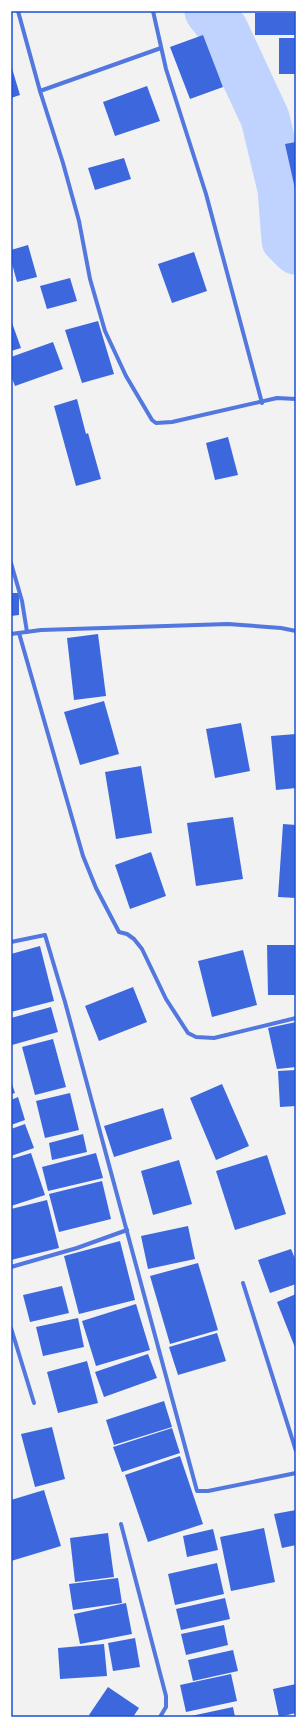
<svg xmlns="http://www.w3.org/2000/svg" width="307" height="1728" font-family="Commissioner,sans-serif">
  <rect width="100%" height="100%" fill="#f2f2f2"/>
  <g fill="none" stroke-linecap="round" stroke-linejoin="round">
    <path stroke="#bfd3fe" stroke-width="49" d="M209 11 224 30 265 118 282 189 286 240 296 250"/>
  </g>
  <g fill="#3d67dc">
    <rect x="255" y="13" width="41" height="22"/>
    <path d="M203 35 223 87 190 99 170 47Z"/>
    <rect x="279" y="38" width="17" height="36"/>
    <path d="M11 65 20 95 11 98Z"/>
    <path d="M147 86 160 121 115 136 103 102Z"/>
    <path d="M296 142V189H295L285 144Z"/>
    <path d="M124 158 131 179 95 190 88 168Z"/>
    <path d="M28 245 37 277 17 282 11 260V250Z"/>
    <path d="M194 252 207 291 172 303 158 264Z"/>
    <path d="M70 278 77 301 47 309 40 286Z"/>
    <path d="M11 320 21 348 11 351Z"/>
    <path d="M98 321 114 374 82 383 65 330Z"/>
    <path d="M53 342 63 369 15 386 11 376V357Z"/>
    <path d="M77 399 86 434 88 433 101 479 76 486 54 406Z"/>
    <path d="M228 437 238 475 215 480 206 443Z"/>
    <path d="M11 593H19V615L11 616Z"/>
    <path d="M98 634 106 696 74 700 67 638Z"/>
    <path d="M104 701 119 754 80 765 64 712Z"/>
    <path d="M241 723 250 771 215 778 206 729Z"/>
    <path d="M296 734V788L276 790 271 736Z"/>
    <path d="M141 766 152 833 116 839 105 772Z"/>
    <path d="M233 817 243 879 196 886 187 823Z"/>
    <path d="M283 824 296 825V898L278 897Z"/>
    <path d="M151 852 166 896 130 909 115 865Z"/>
    <path d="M267 945H296V995H268Z"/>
    <path d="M40 946 54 1001 11 1012V954Z"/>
    <path d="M243 950 257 1005 212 1017 198 961Z"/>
    <path d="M133 987 147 1022 99 1041 85 1006Z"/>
    <path d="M51 1007 58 1032 12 1045 11 1018Z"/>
    <path d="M296 1022V1067L277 1069 268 1028Z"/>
    <path d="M53 1039 66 1087 35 1095 22 1047Z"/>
    <path d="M296 1070V1106L280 1107 278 1071Z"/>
    <path d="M11 1081 15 1093 11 1094Z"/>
    <path d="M222 1084 249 1146 216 1160 190 1098Z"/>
    <path d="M70 1093 79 1130 45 1138 36 1101Z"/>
    <path d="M18 1097 25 1120 11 1125V1100Z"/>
    <path d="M163 1108 172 1139 114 1157 104 1126Z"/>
    <path d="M25 1124 34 1148 11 1156V1129Z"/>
    <path d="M83 1134 87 1152 52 1160 49 1143Z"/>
    <path d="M31 1153 45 1195 11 1206V1159Z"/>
    <path d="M96 1153 103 1178 48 1191 42 1167Z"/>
    <path d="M267 1155 286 1214 235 1230 216 1171Z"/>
    <path d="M179 1160 192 1204 153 1215 141 1171Z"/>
    <path d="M102 1181 111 1219 59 1232 49 1194Z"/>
    <path d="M47 1200 59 1248 11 1260V1209Z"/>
    <path d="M188 1226 195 1259 148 1269 141 1236Z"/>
    <path d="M120 1241 135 1300 79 1314 64 1256Z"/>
    <path d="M291 1249 296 1261V1284L270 1293 258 1260Z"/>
    <path d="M198 1263 218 1330 170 1344 150 1276Z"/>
    <path d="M62 1286 69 1313 30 1322 23 1295Z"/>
    <path d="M296 1294V1350L277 1302Z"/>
    <path d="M136 1304 150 1350 96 1366 82 1321Z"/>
    <path d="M78 1318 84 1347 43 1356 36 1327Z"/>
    <path d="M217 1333 226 1361 178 1375 169 1347Z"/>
    <path d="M148 1354 157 1378 104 1397 95 1372Z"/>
    <path d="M87 1361 98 1403 58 1413 47 1372Z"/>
    <path d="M164 1401 172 1427 114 1445 106 1420Z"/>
    <path d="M52 1427 65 1479 35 1487 21 1434Z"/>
    <path d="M172 1428 180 1453 122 1472 113 1447Z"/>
    <path d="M180 1456 203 1524 148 1542 125 1475Z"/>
    <path d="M44 1490 61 1546 11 1561V1500Z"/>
    <path d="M296 1510V1545L282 1548 274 1514Z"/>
    <path d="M264 1528 275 1582 231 1591 220 1537Z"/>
    <path d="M213 1529 218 1550 187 1557 183 1536Z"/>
    <path d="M108 1533 114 1577 75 1582 70 1538Z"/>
    <path d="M217 1563 224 1594 175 1605 168 1574Z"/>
    <path d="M118 1578 122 1603 73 1610 69 1584Z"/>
    <path d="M225 1598 230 1619 181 1630 176 1609Z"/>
    <path d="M126 1603 132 1634 80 1644 74 1614Z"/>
    <path d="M224 1625 228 1645 186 1655 181 1634Z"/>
    <path d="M135 1638 140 1667 113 1671 108 1643Z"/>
    <path d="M104 1644 107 1676 60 1679 58 1648Z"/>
    <path d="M233 1650 238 1671 193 1681 188 1660Z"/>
    <path d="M231 1674 237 1701 186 1712 180 1685Z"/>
    <path d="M296 1684V1713L279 1717 273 1689Z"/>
    <path d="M108 1687 139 1708 133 1717H91L89 1715Z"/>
    <path d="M233 1707 235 1717H191V1716Z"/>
  </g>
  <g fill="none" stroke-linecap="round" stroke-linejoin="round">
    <g stroke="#5277de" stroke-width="4">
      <path d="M18 11 40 91 63 163 79 221 90 279 105 331 126 376 152 420 156 423 172 422 277 398 296 399"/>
      <path d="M153 11 166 69 206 194 262 403"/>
      <path d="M40 91 161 48"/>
      <path d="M11 563 22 601 27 632"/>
      <path d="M19 633 83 856 96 888 119 932 127 934 134 939 142 949 166 999 188 1033 196 1037 214 1038 296 1018"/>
      <path d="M11 634 41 630 228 624 281 628 296 631"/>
      <path d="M11 942 45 935 65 1002 197 1491H208L296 1473"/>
      <path d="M11 1267 77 1248 127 1230"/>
      <path d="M243 1283 296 1451"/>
      <path d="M11 1328 34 1403"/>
      <path d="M121 1524 166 1696V1707L160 1717"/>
    </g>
  </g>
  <rect width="307" height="1728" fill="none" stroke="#ffffff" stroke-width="24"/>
  <rect x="12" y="12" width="283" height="1704" fill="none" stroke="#1d4ed8" stroke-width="1.5"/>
</svg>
